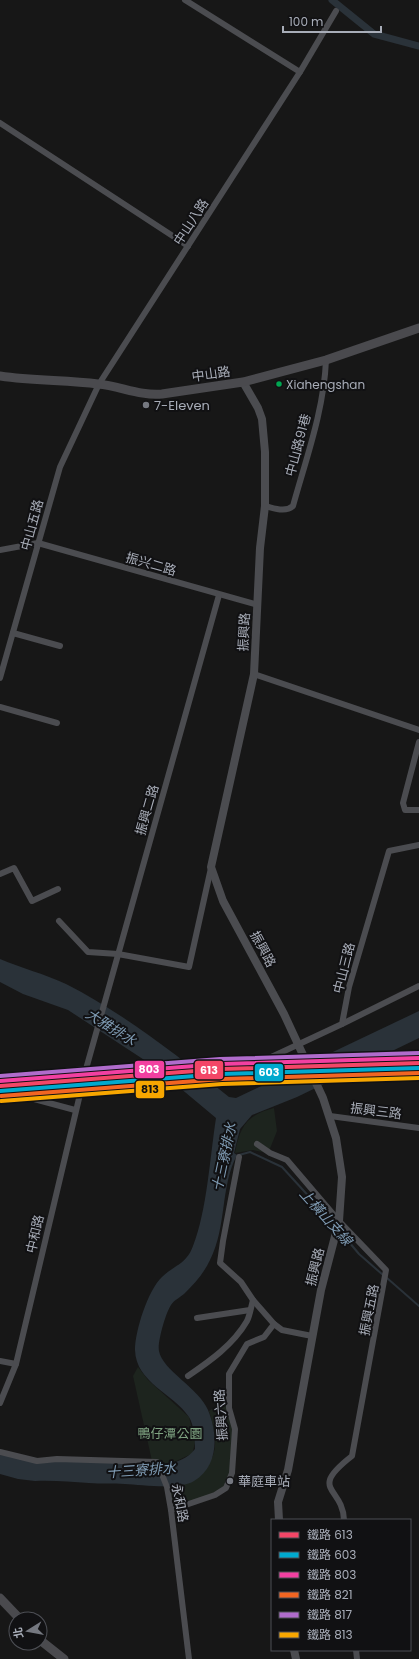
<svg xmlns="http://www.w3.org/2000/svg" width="419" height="1659" font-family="Poppins,'Noto Sans TC',sans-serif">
  <rect width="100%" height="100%" fill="#171717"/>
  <g fill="#1d241e">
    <path d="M274 1108 277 1131 269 1151 267 1153 253 1150 235 1153C240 1126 247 1115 274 1108Z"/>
    <path d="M138 1367 148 1380 189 1417 195 1442 193 1451 212 1458C219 1443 213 1426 209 1411L228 1398C234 1428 238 1459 226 1488L172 1509 167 1486C186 1486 202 1480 210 1462L191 1454 168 1465 152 1461 133 1376Z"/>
  </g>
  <path fill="#2a3239" d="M0 959C21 968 45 974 66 984 125 1014 178 1056 229 1097L236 1098 419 1011V1038L297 1097 252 1115 240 1129 234 1153 237 1155C220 1187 227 1227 210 1260 204 1273 195 1283 185 1293 181 1297 174 1300 171 1305 166 1312 157 1343 159 1351 162 1370 199 1388 208 1410 218 1434 219 1466 194 1481 180 1490 142 1485 125 1484 113 1483 101 1484 89 1483 71 1482 53 1480 35 1481L18 1479 0 1474V1455L57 1461 168 1465C178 1461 187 1459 195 1449 195 1440 194 1425 189 1417 173 1393 136 1383 135 1350 135 1331 148 1290 162 1277 174 1265 186 1265 193 1246 207 1211 210 1156 216 1118L155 1067 68 1010 23 994 0 982Z"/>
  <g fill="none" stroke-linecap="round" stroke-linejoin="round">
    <g stroke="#2a3239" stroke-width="2">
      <path d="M239 1155 250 1152 282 1167 335 1225"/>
      <path d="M339 1230 359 1254 383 1275"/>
      <path d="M387 1278 419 1306"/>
    </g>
    <path stroke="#2a3239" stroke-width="7" d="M332 0 374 34 419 46"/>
    <g stroke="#4b4c50" stroke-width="6">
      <path d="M185 0 300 72"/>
      <path d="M0 123 188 246"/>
      <path d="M265 506C274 508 285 513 293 506 306 459 324 410 326 360"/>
      <path d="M0 550 38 543 258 605"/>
      <path d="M13 633 60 646"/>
      <path d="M254 674 419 730"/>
      <path d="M0 678 60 467 99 384 300 72 336 11"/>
      <path d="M0 707 57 723"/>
      <path d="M419 742 403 803 405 810H419"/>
      <path d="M0 874 14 868 32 901 58 889"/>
      <path d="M59 921 88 952 118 954 189 967 211 868"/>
      <path d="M342 1024 419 986"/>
      <path d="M252 1066 342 1024 349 987 389 851 419 845"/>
      <path d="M0 1077 86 1069"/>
      <path d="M0 1090 75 1110"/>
      <path d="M330 1116 419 1128"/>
      <path d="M257 1144 270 1153 287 1160 339 1221 386 1270 352 1456C307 1491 343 1486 344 1520"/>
      <path d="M239 1157 223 1241 220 1263 241 1282 253 1300 274 1324 282 1330 312 1336"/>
      <path d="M197 1318 250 1310"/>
      <path d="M0 1361 16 1364"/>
      <path d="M188 1376C210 1361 233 1345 247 1321 250 1315 251 1307 253 1300"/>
      <path d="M0 1403 16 1364 86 1069 219 595"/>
      <path d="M0 1452 37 1461 57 1459 157 1462 167 1487 171 1510 189 1659"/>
      <path d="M171 1510 215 1495 226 1488 232 1473 235 1429 229 1408V1374L247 1344 264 1337 274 1324"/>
      <path d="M356 1650 357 1659"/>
    </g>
    <g stroke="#4b4c50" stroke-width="8">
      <path d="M243 382 258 408 262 419 265 452V506L260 548 254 674 211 867 223 901 284 1014 323 1098 336 1138 342 1177 339 1221 321 1290 288 1470 278 1502 279 1520"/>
      <path d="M294 1650 296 1659"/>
    </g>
    <g stroke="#4a4a4e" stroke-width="9">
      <path d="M0 376C33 381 66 380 98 384 120 386 140 396 162 394L243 382 326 360 419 328"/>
      <path d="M0 1598 20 1619"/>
      <path d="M40 1640 64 1659"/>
    </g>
    <defs>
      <path id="rail-1" d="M0 1086 221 1069 419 1063"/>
      <path id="rail-2" d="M0 1091 221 1074 419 1068"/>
      <path id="rail-3" d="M0 1081 221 1064 419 1058"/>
      <path id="rail-4" d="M1 1096 222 1079 419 1073"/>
      <path id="rail-5" d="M0 1076 220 1059 419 1053"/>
      <path id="rail-6" d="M1 1101 222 1084 419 1078"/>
    </defs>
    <use href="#rail-1" stroke="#111113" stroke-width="7"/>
    <use href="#rail-2" stroke="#111113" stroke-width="7"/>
    <use href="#rail-3" stroke="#111113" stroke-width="7"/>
    <use href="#rail-4" stroke="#111113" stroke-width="7"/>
    <use href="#rail-5" stroke="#111113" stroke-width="7"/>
    <use href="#rail-6" stroke="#111113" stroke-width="7"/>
    <use href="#rail-1" stroke="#f34667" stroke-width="4"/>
    <use href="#rail-2" stroke="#00a9ce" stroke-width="4"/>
    <use href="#rail-3" stroke="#f240a1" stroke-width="4"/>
    <use href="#rail-4" stroke="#f26522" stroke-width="4"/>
    <use href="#rail-5" stroke="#b06ccc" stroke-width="4"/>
    <use href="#rail-6" stroke="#f7a600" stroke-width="4"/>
  </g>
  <circle fill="#00a651" stroke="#111113" stroke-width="1.5" cx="279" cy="384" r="3.5"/>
  <g fill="#757880" stroke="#111113" stroke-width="1.5">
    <circle cx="146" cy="405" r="4"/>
    <circle cx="230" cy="1481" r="4"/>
  </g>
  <g text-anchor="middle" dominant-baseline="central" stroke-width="4" stroke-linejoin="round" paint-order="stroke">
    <g font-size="12" fill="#a8adb8" stroke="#111113" text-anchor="start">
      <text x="286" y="384">Xiahengshan</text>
    </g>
    <g font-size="13" fill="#a8adb8" stroke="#111113">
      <text transform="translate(191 222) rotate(-57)">中山八路</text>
      <text transform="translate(211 374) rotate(-8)">中山路</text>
      <text transform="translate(298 445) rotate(-75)">中山路91巷</text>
      <text transform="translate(32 525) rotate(-75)">中山五路</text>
      <text transform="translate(151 564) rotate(16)">振兴二路</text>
      <text transform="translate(244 632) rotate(-87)">振興路</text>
      <text transform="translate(147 810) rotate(-74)">振興二路</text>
      <text transform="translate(263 949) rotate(62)">振興路</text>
      <text transform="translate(344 968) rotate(-76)">中山三路</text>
      <text transform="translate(376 1111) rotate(7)">振興三路</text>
      <text transform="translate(35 1234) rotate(-77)">中和路</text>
      <text transform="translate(315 1267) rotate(-76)">振興路</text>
      <text transform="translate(369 1310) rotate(-79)">振興五路</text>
      <text transform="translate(221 1415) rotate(-94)">振興六路</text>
      <text transform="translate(180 1503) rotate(79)">永和路</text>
    </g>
    <g font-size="13" fill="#a8adb8" stroke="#111113" text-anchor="start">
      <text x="154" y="405">7-Eleven</text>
      <text x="238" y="1481">華庭車站</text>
    </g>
    <g font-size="13" fill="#7fa381" stroke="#111113">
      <text x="170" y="1433">鴨仔潭公園</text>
    </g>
    <g font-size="14" font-style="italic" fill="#7f9bb3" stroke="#111113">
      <text transform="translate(111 1027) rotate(32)">大雅排水</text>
      <text transform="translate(224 1157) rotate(-78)">十三寮排水</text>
      <text transform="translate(326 1217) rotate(48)">上橫山支線</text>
      <text transform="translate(141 1470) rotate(-4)">十三寮排水</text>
    </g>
  </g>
  <g stroke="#111113" stroke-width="1.5">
    <rect x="134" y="1060" width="31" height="19" rx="4" fill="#f240a1"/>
    <rect x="194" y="1060" width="30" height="20" rx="4" fill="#f34667"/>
    <rect x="254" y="1063" width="30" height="19" rx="4" fill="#00a9ce"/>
    <rect x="135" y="1080" width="30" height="19" rx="4" fill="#f7a600"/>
  </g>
  <g font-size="11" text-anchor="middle" font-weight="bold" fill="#fff">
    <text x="149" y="1073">803</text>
    <text x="209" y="1074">613</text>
    <text x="269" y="1076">603</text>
  </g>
  <g font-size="11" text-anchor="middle" font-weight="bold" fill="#111">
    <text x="150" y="1093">813</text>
  </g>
  <rect x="271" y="1519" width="140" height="132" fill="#111113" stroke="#4d4f55"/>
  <rect x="279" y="1532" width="20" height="6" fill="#f34667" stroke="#4d4f55"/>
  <text x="307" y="1539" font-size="12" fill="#a8adb8">鐵路 613</text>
  <rect x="279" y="1552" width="20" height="6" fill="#00a9ce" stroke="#4d4f55"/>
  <text x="307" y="1559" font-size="12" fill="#a8adb8">鐵路 603</text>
  <rect x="279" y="1572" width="20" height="6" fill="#f240a1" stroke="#4d4f55"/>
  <text x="307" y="1579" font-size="12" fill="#a8adb8">鐵路 803</text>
  <rect x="279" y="1592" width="20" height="6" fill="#f26522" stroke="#4d4f55"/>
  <text x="307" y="1599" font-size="12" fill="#a8adb8">鐵路 821</text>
  <rect x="279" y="1612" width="20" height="6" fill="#b06ccc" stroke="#4d4f55"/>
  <text x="307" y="1619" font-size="12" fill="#a8adb8">鐵路 817</text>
  <rect x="279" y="1632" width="20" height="6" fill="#f7a600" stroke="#4d4f55"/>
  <text x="307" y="1639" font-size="12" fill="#a8adb8">鐵路 813</text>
  <g transform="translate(28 1631) rotate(259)"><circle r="19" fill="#111113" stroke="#4d4f55"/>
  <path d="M0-3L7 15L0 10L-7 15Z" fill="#757880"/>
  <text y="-6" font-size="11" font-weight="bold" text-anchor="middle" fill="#a8adb8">北</text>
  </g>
  <path d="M283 26v6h98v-6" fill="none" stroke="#a8adb8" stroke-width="2"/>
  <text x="289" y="26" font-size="12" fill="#a8adb8" stroke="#111113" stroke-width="3" paint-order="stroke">100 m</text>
</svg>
